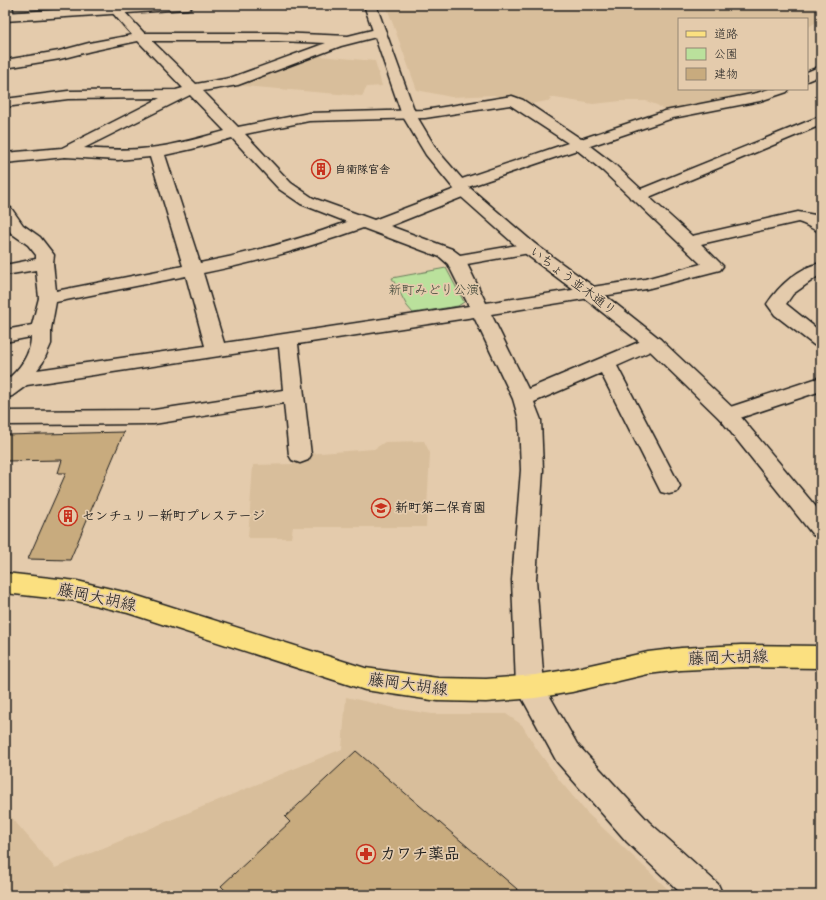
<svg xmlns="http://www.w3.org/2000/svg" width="826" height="900" font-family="'Balsamiq Sans','Klee One',sans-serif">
  <rect width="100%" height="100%" fill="#e4cbac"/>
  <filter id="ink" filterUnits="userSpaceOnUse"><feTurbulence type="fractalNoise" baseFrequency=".025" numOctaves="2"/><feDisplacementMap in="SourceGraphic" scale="8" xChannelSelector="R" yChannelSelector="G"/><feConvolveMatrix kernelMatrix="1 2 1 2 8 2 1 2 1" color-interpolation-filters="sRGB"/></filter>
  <g filter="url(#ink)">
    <g fill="#d8be9b">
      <path d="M386 5H821V19L807 28V19H679V89H771L755 96 669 113 657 105 646 101H621L593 104 549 97 552 100 526 105 499 99 494 95 451 97 417 90Z"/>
      <path d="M308 55 375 61 382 86 367 87 362 96 244 86 233 83Z"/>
      <path d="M424 441 430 453 426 527H293L291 538H248L253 465 294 464V455L374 449 385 442Z"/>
      <path d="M346 697 399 709 432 714H506L522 725 536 748 560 781 587 813 674 895H73L65 883 71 895H5V810L55 868 342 749Z"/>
    </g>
    <path fill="#bae19c" stroke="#6b7e5c" d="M446 268 464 302 458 306 413 313 407 306 392 278Z"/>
    <g fill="#c8ab7e" stroke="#1c1c1c">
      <path d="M124 432 70 560 28 559 66 473H58L62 460 5 461V435Z"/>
      <path d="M356 751 524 895H230L221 886 290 822 285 817Z"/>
    </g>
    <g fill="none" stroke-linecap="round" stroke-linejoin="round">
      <defs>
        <g id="minor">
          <path d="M5 5H12L14 17 12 20H5Z"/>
          <path d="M116 6 120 7 144 33H278L348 36 380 28 384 29 386 32 384 35 341 46 238 85 203 91 238 127 309 113 425 110 512 96 523 100 581 139 665 111 757 93 769 89H789L787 92 760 101 673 118 590 146 615 165 641 189 821 116V125L649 197 692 236 798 212 815 215 821 219V232C812 230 807 224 798 222L701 244 723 266 720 270 646 289 491 314 528 389 646 339 653 337 660 339 663 343 660 347 617 366 680 486 677 492 669 494 661 492 601 373 534 402 541 420 543 470 536 580 544 686 577 744 649 822 718 884 723 895H683L627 842 557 762 516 687 512 580 521 470 519 420 513 399 474 317 298 344 311 455 308 460 300 463 292 460 289 455 284 403 154 424 5 425V411L154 410 283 390 279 347 27 385 12 396 5 398V381C19 371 31 354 31 337L5 342V330L32 325 39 298 36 270 5 275V265L36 259V255L28 245 11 233 5 224V207L11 208 23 225 40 237 54 255 53 263 56 291 183 266 150 157 118 160 65 157 5 163V153L62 148 160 98 68 99 5 107V99L68 91 176 90 183 88 138 41 91 51 60 59 5 68V60L59 51 89 43 132 35 110 10 112 7ZM152 41H278L326 43 230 78 196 84ZM190 95 225 131C203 137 180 144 157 147 132 151 108 150 84 148ZM510 105 568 143 453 182 451 185 455 189 374 220 313 198 291 183 245 134 309 121 425 118ZM232 138 279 189 301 204 347 222C299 240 250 253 200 263L165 155 192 149ZM577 150 603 171 629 196 631 199 634 200 701 264 645 279 486 303 467 264 535 252 538 248 535 244 529 243 460 255 452 249 390 226 470 194 472 191 468 187ZM363 228 440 257 448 264 469 306 224 343 203 273C258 262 310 247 363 228ZM186 276 205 346 37 370 43 362 51 344V329L56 302Z"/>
          <path d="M821 66V75L807 81V72Z"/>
          <path d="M821 263V274L793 294 786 304 821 332V347L814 345 775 315 767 304C779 286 799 267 821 263Z"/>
          <path d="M821 377V391L728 422 721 420 717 415 721 410Z"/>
        </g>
        <g id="tertiary">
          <path d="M133 5H193L191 8 187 9 5 21V13Z"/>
          <path d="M364 5H376L416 115 437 150 470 188 535 244 597 289 660 339 735 410 821 513V538L813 535 721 420 646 347 583 297 523 252 458 194 426 155 402 115Z"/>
        </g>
        <path id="primary" d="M5 573 77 581 128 593 365 668 438 678 486 679 535 675 572 669 648 652 681 648 741 645 821 646V668L741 667 681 670 648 674 572 692 535 698 486 702 438 701 365 690 128 613 77 601 5 593Z"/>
      </defs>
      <use href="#minor" stroke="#1c1c1c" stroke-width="3"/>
      <use href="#tertiary" stroke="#1c1c1c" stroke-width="3"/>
      <use href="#primary" stroke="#1c1c1c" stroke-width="3"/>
      <use href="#minor" fill="#e4cbac" fill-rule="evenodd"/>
      <use href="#tertiary" fill="#e4cbac" fill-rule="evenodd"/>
      <use href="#primary" fill="#fbe080" fill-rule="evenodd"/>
    </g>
  </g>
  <defs>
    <symbol id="building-ring" viewBox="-11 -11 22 22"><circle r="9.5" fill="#e4cbac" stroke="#c8321e" stroke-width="1.5"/><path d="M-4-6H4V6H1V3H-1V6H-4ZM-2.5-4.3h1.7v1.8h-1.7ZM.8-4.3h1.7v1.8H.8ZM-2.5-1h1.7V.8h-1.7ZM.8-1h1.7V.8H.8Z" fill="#c8321e"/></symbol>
    <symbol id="school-ring" viewBox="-11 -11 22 22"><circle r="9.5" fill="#e4cbac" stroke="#c8321e" stroke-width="1.5"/><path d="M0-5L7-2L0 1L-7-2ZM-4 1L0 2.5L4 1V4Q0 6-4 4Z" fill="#c8321e"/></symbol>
    <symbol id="pharmacy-ring" viewBox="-11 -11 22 22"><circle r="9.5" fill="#e4cbac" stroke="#c8321e" stroke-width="1.5"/><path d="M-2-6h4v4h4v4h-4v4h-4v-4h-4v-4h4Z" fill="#c8321e"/></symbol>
  </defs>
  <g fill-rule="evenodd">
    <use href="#building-ring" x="310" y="158" width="22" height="22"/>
    <use href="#school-ring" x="370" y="497" width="22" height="22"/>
    <use href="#building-ring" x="57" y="505" width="22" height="22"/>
    <use href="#pharmacy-ring" x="355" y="843" width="22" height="22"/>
  </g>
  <g text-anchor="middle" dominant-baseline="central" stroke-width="3.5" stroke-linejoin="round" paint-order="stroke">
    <g font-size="11" font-weight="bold" fill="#1c1c1c" stroke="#e4cbac" text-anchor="start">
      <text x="335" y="169">自衛隊官舎</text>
    </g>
    <g font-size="13" fill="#1c1c1c" stroke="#e4cbac">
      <text transform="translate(573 281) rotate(37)">いちょう並木通り</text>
    </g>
    <g font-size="13" fill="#3c4336" stroke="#e4cbac">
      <text x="434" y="290">新町みどり公演</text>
    </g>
    <g font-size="13" font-weight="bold" fill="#1c1c1c" stroke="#e4cbac" text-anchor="start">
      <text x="395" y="508">新町第二保育園</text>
      <text x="82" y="516">センチュリー新町プレステージ</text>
    </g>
    <g font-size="16" fill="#1c1c1c" stroke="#e4cbac">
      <text transform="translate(97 598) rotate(12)">藤岡大胡線</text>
      <text transform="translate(728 658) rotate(-2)">藤岡大胡線</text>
      <text transform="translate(408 685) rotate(8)">藤岡大胡線</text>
    </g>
    <g font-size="16" font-weight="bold" fill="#1c1c1c" stroke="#e4cbac" text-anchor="start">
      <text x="380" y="854">カワチ薬品</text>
    </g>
  </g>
  <rect width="826" height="900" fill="none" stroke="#e4cbac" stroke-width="20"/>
  <rect x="10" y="10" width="806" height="880" fill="none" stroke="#1c1c1c" stroke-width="1.5" filter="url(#ink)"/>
  <rect x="678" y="18" width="130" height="72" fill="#e4cbac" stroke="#948572"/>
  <rect x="686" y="31" width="20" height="6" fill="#fbe080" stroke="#948572"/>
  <text x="714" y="38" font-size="12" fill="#1c1c1c">道路</text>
  <rect x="686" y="48" width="20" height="12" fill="#bae19c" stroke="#948572"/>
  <text x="714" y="58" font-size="12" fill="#1c1c1c">公園</text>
  <rect x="686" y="68" width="20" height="12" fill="#c8ab7e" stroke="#948572"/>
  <text x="714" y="78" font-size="12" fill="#1c1c1c">建物</text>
</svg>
